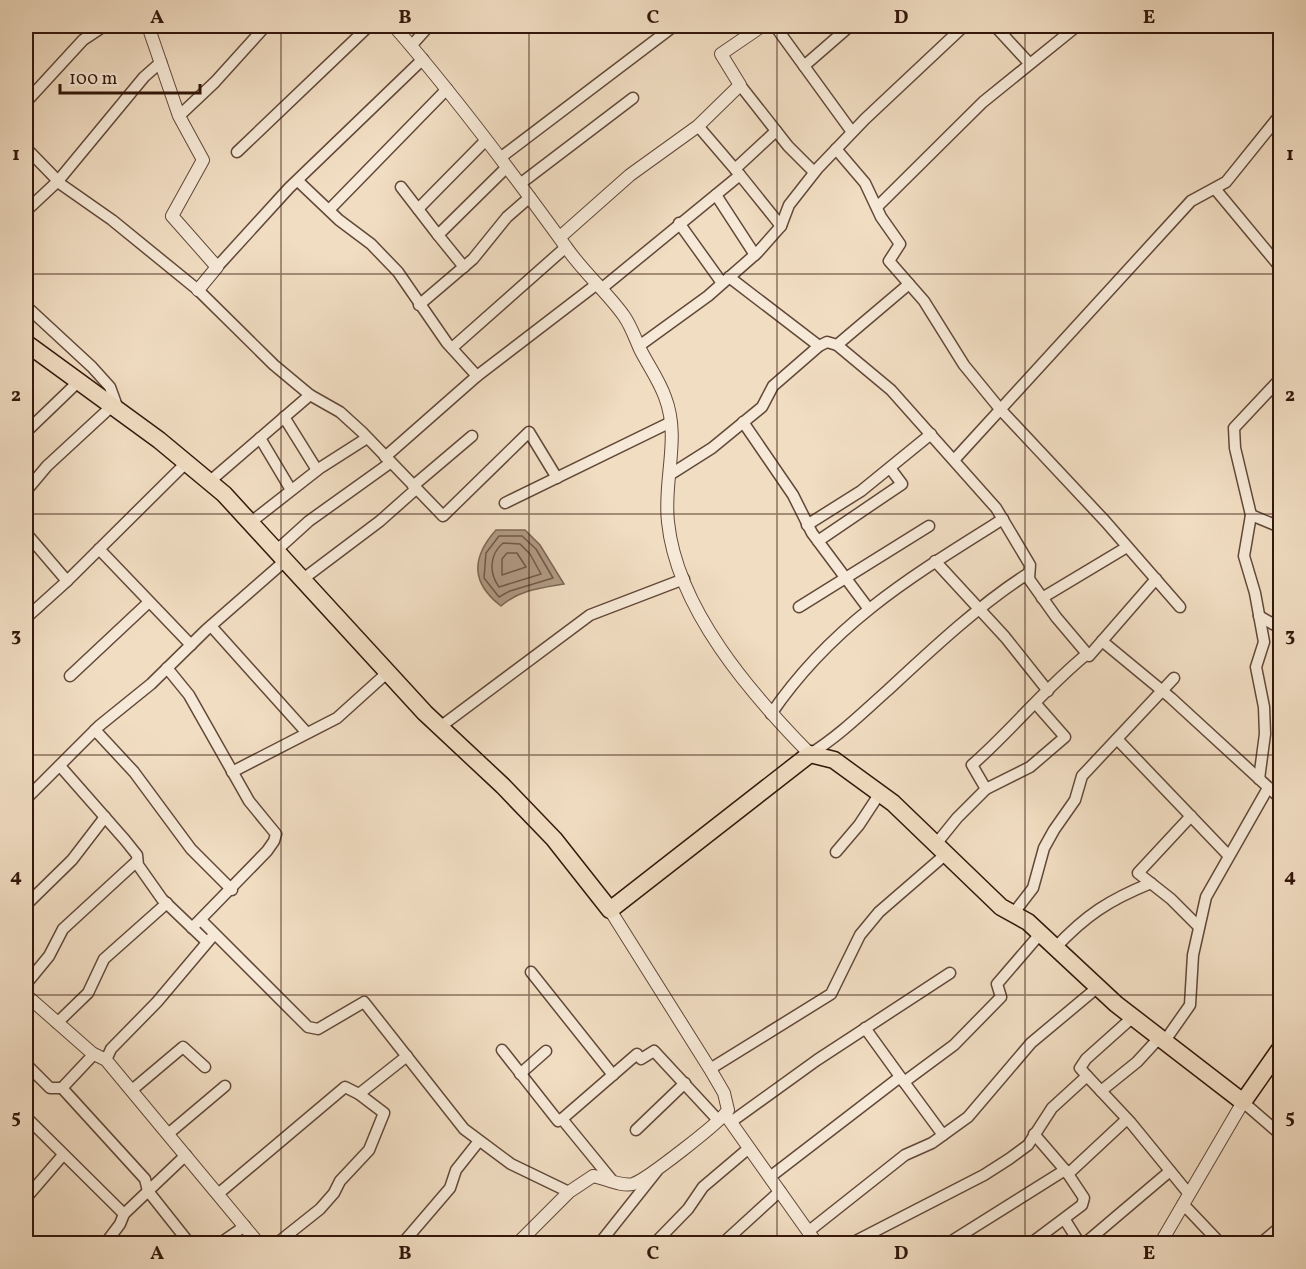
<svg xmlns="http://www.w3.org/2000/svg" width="1306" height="1269" font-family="Vollkorn,serif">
  <rect width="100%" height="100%" fill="#f1ddc2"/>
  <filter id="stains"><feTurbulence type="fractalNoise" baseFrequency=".00333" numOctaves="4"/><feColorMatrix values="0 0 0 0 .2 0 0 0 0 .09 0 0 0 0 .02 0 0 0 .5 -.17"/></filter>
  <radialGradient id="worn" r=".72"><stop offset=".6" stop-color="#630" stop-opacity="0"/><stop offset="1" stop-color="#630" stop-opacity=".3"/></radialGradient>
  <path fill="#b09a84" stroke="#7e6654" stroke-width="1.5" d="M496 530H525L540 545 564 584C541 588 519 590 501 606 471 583 471 558 496 530Z"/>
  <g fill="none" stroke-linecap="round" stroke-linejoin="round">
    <g stroke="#725848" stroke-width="1.5">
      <path d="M522 536 536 549 553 578 510 591 499 597 484 578 486 553 499 536Z"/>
      <path d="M503 543 520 544 530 554 541 574 499 587C489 573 489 555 503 543Z"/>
      <path d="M507 553H517L526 567 502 575V559Z"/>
    </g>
    <defs>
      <g id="minor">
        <path d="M775 26 852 132"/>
        <path d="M995 26 1029 63"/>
        <path d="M411 46 429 26"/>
        <path d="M804 66 850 26"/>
        <path d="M740 85 788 146 814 172"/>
        <path d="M26 102 83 40 104 26"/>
        <path d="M179 116 215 82 262 30"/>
        <path d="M698 126 740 175"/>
        <path d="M26 148 62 185 112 220 198 290 274 365 310 395 209 482"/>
        <path d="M836 149 865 183 881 217 900 244 889 261 924 301 964 365 1000 409 1105 521 1180 607"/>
        <path d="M237 152 369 26"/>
        <path d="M500 158 674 26"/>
        <path d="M735 169 776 131"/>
        <path d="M298 181 339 220 371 244 398 272 447 343 477 376"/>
        <path d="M520 184 633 98"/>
        <path d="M401 187 438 235 507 167"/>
        <path d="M1216 190 1280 267"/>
        <path d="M716 195 755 255"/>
        <path d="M877 207 983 102 1077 26"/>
        <path d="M418 209 486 140"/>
        <path d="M329 210 447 89"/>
        <path d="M26 211 58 181 144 77 161 62"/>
        <path d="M679 223 722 283"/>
        <path d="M438 235 464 267"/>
        <path d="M217 267 289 188 423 59"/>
        <path d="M729 277 819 346"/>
        <path d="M601 289 740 175 781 226"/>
        <path d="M419 305 473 259 507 217 530 197"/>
        <path d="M26 306 92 367 110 387 118 409"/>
        <path d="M837 345 891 390 996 508 1030 565 1029 579 1056 617 1089 656 1156 579"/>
        <path d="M639 346 708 296 758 252 781 226 789 205 818 168 865 119 964 26"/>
        <path d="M452 348 566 247"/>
        <path d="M310 395 340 412 362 432 443 516 529 432 557 478"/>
        <path d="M284 417 317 470"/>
        <path d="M743 422 793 495 812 533 868 608"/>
        <path d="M26 432 78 382"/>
        <path d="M260 438 291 490"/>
        <path d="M385 457 477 376 597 284"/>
        <path d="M955 459 1191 201 1226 182 1280 115"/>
        <path d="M671 474 712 448 762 407 773 386 819 346 827 342 837 345 909 284"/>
        <path d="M413 486 472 436"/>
        <path d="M26 491 47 466 112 406"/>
        <path d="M505 503 671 422"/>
        <path d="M1251 515 1280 527"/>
        <path d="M251 522 320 468 367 438"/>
        <path d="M807 525 861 491 931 434"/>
        <path d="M26 533 67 581"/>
        <path d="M818 541 902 484 890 468"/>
        <path d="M99 549 191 645"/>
        <path d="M277 550 309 521 390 463"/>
        <path d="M935 561 1005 637 1048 691"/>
        <path d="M303 579 380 521 416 489"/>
        <path d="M1042 598 1127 547"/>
        <path d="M799 607 929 526"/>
        <path d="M1259 616 1280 628"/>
        <path d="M26 618 67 581 186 463"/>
        <path d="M211 626 307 733"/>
        <path d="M1102 641 1171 698 1280 798"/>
        <path d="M167 668 189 695 249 801 276 834 274 841 267 851 192 928"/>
        <path d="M70 676 149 602"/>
        <path d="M771 714C833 623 912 576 1003 519"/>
        <path d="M440 727 590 615 684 579"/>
        <path d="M95 730 134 772 191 849 232 890"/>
        <path d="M1117 739 1228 855"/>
        <path d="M810 754C839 736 862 713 888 690 930 651 981 603 1029 573"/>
        <path d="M60 766 125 840 137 855 138 865 162 899 207 942"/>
        <path d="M232 772 337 718 388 672"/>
        <path d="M1259 779 1265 734 1264 707 1256 667 1264 642 1255 593 1244 556 1251 515 1235 448 1234 428 1280 379"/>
        <path d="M986 789 972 765C1012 730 1046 687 1087 654"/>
        <path d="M26 799 99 726 151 684 206 630 286 560"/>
        <path d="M1191 816 1138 873 1171 899 1199 927"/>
        <path d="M936 844 957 818 986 789 1030 767 1065 737 1036 704"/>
        <path d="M836 852 859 825 880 793"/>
        <path d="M26 905 72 860 105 817"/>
        <path d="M1013 914 1033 888 1044 848 1054 830 1075 800 1082 776 1174 678"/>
        <path d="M201 920 308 1027 318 1029 364 1002 464 1129 511 1164 569 1192"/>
        <path d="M1055 948C1086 915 1109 900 1151 883"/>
        <path d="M531 972 613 1075"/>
        <path d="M26 984 49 956 63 929 137 861"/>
        <path d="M57 1023 88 993 104 959 167 903"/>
        <path d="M865 1028 904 1082 954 1045 1001 997 997 984 1040 934"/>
        <path d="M1164 1042 1190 1005 1193 955 1206 897 1268 788"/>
        <path d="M502 1050 558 1121 562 1119"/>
        <path d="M94 1054 62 1088 145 1179 148 1191 190 1244"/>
        <path d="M106 1060 111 1049 157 1002 211 938"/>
        <path d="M26 1064 50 1088H62"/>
        <path d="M710 1069 831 994 860 935 879 912 946 854"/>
        <path d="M520 1074 546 1051"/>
        <path d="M1087 1076 1131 1123 1189 1194"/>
        <path d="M904 1082 943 1135"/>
        <path d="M132 1090 183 1047 205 1067"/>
        <path d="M1101 1091 1137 1062 1159 1038"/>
        <path d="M1243 1102 1280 1134"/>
        <path d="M26 1117 124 1214"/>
        <path d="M731 1122 817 1060 950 973"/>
        <path d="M636 1130 685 1083"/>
        <path d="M168 1134 225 1086"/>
        <path d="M1034 1134 1065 1170"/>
        <path d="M770 1177 900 1077"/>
        <path d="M611 1179 562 1119 637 1054 641 1059 654 1051 718 1120"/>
        <path d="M218 1194 345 1087 359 1094 407 1056"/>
        <path d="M26 1198 63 1155"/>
        <path d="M1183 1204 1221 1244"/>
        <path d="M1065 1220 1080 1244"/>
        <path d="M809 1231 905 1155 932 1143 968 1117 1031 1043 1098 987"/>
        <path d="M105 1244 120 1224 124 1214 186 1155"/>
        <path d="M219 1244 245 1226"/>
        <path d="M276 1244 320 1209 334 1193 340 1181 369 1150 384 1113 359 1094"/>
        <path d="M402 1244 450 1188 456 1170 479 1141"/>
        <path d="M599 1244 657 1171"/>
        <path d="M654 1244 688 1209 703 1187 749 1148"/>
        <path d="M722 1244 780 1191"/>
        <path d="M850 1244 984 1175 1009 1159 1028 1145 1052 1108 1087 1076 1080 1068 1086 1059 1133 1017"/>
        <path d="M947 1244 1065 1170 1068 1174"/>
        <path d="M1030 1244 1082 1205 1084 1198 1068 1174 1127 1119"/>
        <path d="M1084 1244 1170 1171"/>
        <path d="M1260 1244 1280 1227"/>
      </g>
      <g id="tertiary">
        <path d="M148 26 179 116 203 160 172 216 217 267 198 290"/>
        <path d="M394 26C455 96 511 171 566 247 583 272 607 292 624 316 631 326 635 338 640 349 648 365 659 380 665 397 681 438 663 480 668 522 677 609 751 694 810 754"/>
        <path d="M560 237 630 175 698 126 740 85 721 54 762 26"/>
        <path d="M26 995 92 1053 106 1060 259 1244"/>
        <path d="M725 1114 817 1244"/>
        <path d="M517 1244 569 1192 593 1176C605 1178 621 1187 633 1184 646 1180 722 1121 728 1110L724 1093 710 1069 610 910"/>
        <path d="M1160 1244 1243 1102"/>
      </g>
      <path id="trunk" d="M26 343 159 440 224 494 425 713 503 786 554 839 610 910 810 754 834 760 893 803 1001 907 1028 922 1116 1004 1243 1102 1280 1049"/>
    </defs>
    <use href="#minor" stroke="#624839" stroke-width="13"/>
    <use href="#tertiary" stroke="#624839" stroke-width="14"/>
    <use href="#trunk" stroke="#33170b" stroke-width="19"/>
    <use href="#minor" stroke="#f6e9d7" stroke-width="10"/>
    <use href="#tertiary" stroke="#f6e9d7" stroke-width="12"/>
    <use href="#trunk" stroke="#f1ddc2" stroke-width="16"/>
  </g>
  <path fill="none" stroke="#33170b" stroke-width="1.5" stroke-opacity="0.55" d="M281 26V1244M529 26V1244M777 26V1244M1025 26V1244M26 274H1280M26 514H1280M26 755H1280M26 995H1280"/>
  <rect width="1306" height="1269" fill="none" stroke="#f1ddc2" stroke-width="66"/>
  <path d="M60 84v9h140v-9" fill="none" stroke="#33170b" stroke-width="3"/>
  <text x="69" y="84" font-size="18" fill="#33170b" stroke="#f6e9d7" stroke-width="4.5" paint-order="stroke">100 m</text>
  <rect x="33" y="33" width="1240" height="1203" fill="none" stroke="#33170b" stroke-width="2"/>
  <g font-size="20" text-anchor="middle" font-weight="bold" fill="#33170b">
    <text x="157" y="23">A</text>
    <text x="405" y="23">B</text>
    <text x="653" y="23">C</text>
    <text x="901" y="23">D</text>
    <text x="1149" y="23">E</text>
    <text x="16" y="160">1</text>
    <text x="1290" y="160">1</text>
    <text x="16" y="401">2</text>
    <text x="1290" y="401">2</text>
    <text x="16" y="641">3</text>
    <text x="1290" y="641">3</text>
    <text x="16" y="882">4</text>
    <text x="1290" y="882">4</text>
    <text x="16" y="1123">5</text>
    <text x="1290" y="1123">5</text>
    <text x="157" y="1259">A</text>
    <text x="405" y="1259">B</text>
    <text x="653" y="1259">C</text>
    <text x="901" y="1259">D</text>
    <text x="1149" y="1259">E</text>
  </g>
  <rect width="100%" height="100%" filter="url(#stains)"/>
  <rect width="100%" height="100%" fill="url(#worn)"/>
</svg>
